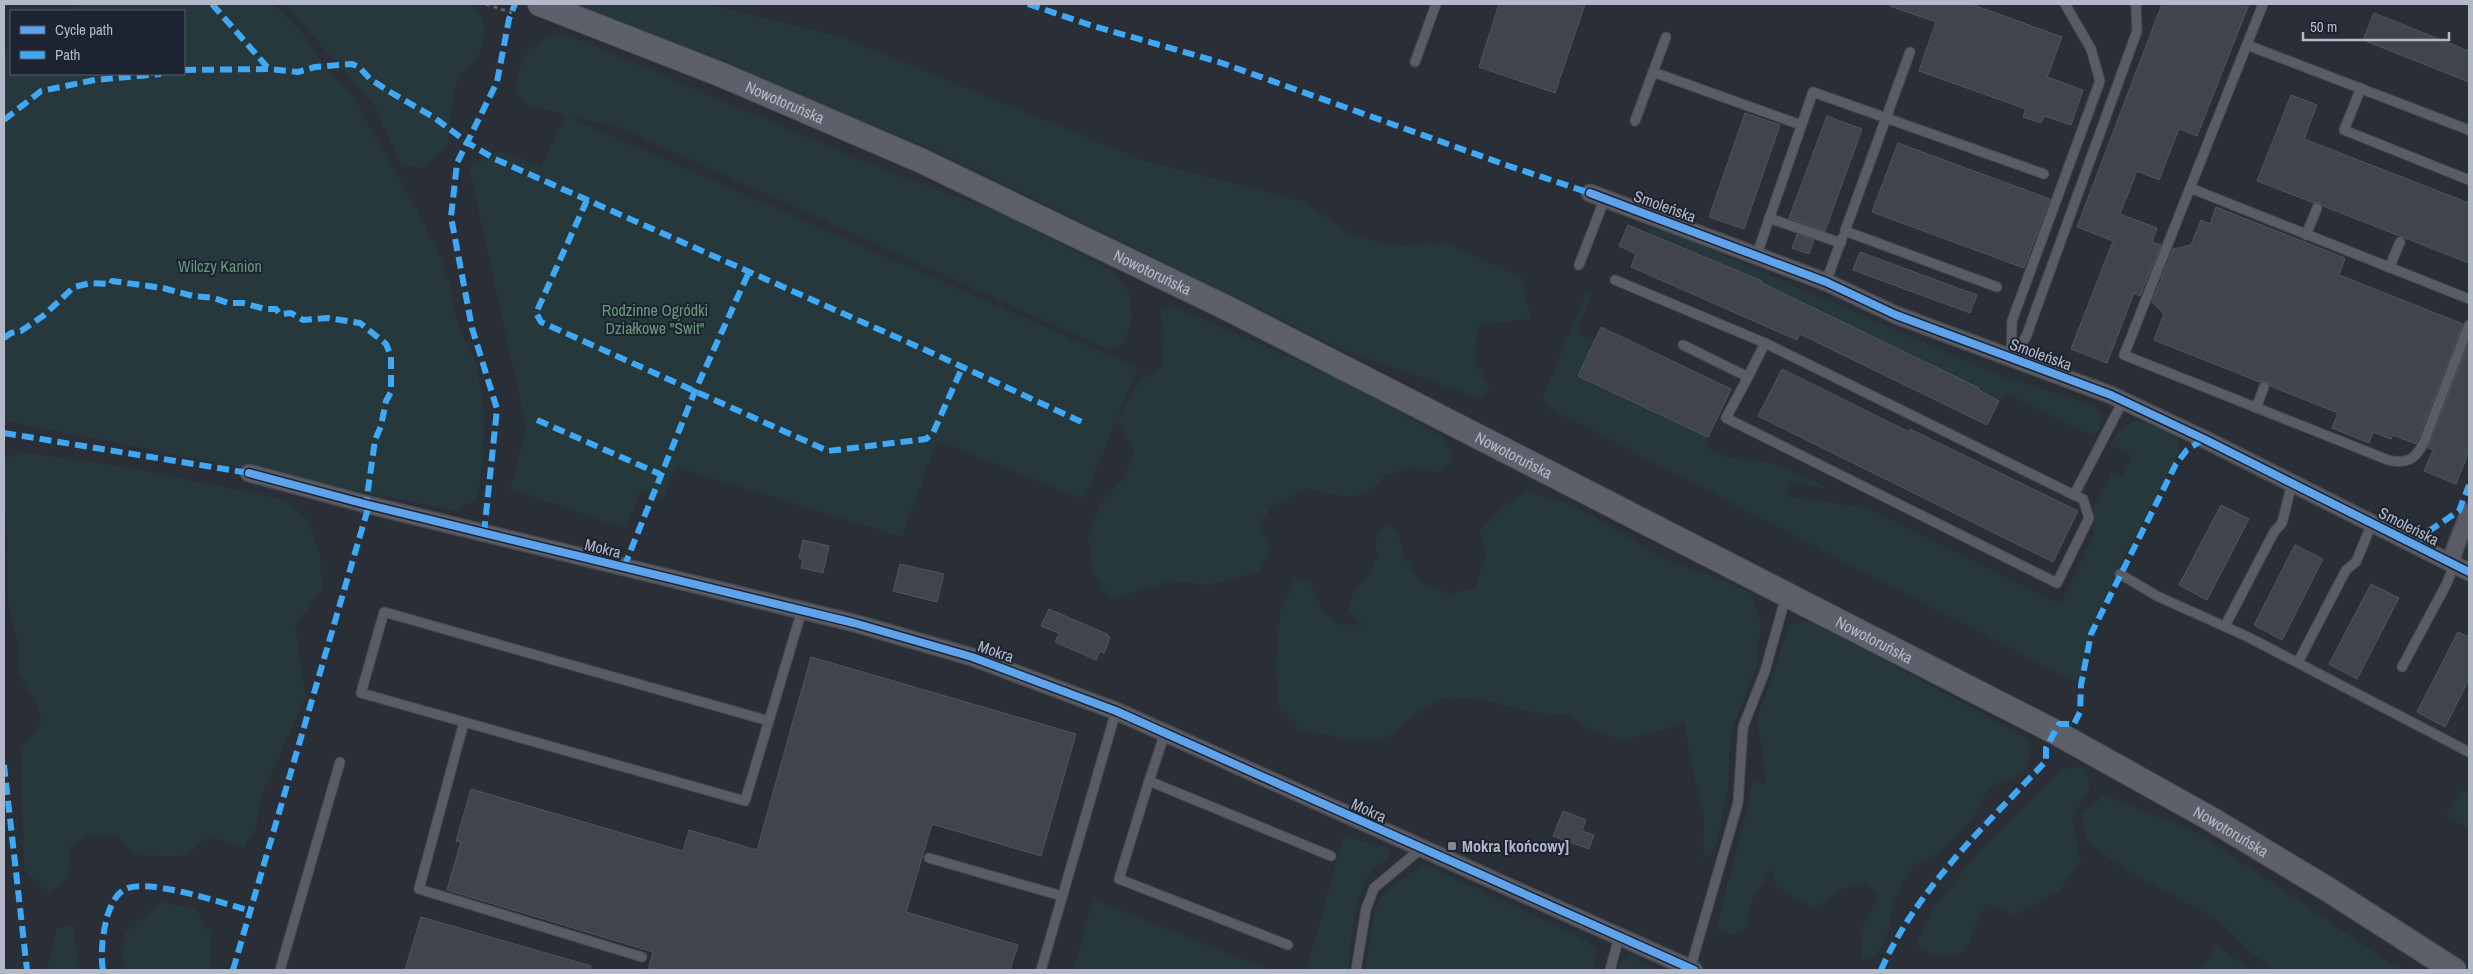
<svg xmlns="http://www.w3.org/2000/svg" width="2473" height="974" font-family="'Archivo Narrow',sans-serif">
  <rect width="100%" height="100%" fill="#2a2e36"/>
  <g fill="#26383c">
    <path d="M79 4H273L299 28 326 68 351 93 435 243 449 281 457 323 477 365 484 411 483 460 478 497 459 511 4 421V55L11 44V74H184V11H69Z"/>
    <path d="M285 4H466C492 13 487 39 476 59 473 66 464 69 460 76 452 92 450 127 448 145L424 168 402 165 374 106Z"/>
    <path d="M576 4H707L842 37 1142 160 1305 202 1351 235 1393 246 1445 243 1522 277 1531 319 1478 325 1475 363 1490 386 1483 399 1347 352 938 152Z"/>
    <path d="M551 35 571 36 879 168 1007 215 1113 271 1128 290 1132 318 1125 342 1109 350 614 125 569 117 1138 368 1084 499 937 441 902 537 676 467 663 499 641 491 626 529 510 489 526 428 469 167 500 151 541 167 566 116 527 104 515 92C521 60 521 51 551 35Z"/>
    <path d="M1656 227H1660L2003 377 2094 405 2102 414 2099 429 2092 436 2007 393 2002 402 1979 390V388L1762 283V281L1646 231Z"/>
    <path d="M1586 293 1591 295 1576 333 1595 340 1579 376 1708 437 1704 447 1728 457 1774 463 1831 489 1789 482 1788 496 1870 509 2060 604 2090 543 2093 536 2094 505 2112 471 2122 476 2132 456 2110 445C2128 410 2149 421 2177 435L2180 450 2116 573 2115 585 2091 634 2081 685 1547 407 1543 401 1544 393Z"/>
    <path d="M1172 306 1342 380 1442 436 1453 454 1452 463 1436 473 1413 467 1385 475C1364 505 1338 497 1308 488L1271 508 1259 526 1272 548 1259 571 1210 585 1170 581 1111 600 1092 571 1088 534 1099 506 1124 478 1134 452 1117 421 1138 382 1162 367 1163 329 1160 311Z"/>
    <path d="M19 452 126 467 286 500 308 521 320 553 322 590 295 627 306 696 262 795 255 831 244 848 210 836 185 856 134 855 116 835H88L71 847 68 878 50 893 24 870 21 749 42 721 35 700 18 673 17 638 8 604 7 520 4 514V460Z"/>
    <path d="M1528 491 1578 508 1669 561 1718 578 1750 592 1761 622 1757 665 1730 736 1728 791 1714 852 1703 860 1704 816 1689 757 1685 723 1623 741 1590 729 1568 714 1535 713 1481 699 1444 698 1420 711 1387 738H1344L1302 731 1278 706 1276 663 1280 611 1295 579 1310 581 1323 612 1341 625H1362L1348 609 1353 591 1366 579 1377 559 1376 537 1385 523 1398 531 1404 557 1422 583 1448 594 1476 588 1486 552 1479 532 1500 509Z"/>
    <path d="M1811 620 2025 737 2032 748 2024 772 1989 788 1974 817 1941 852 1913 866 1895 899 1886 939 1875 956 1861 961 1863 925 1878 896 1867 883 1841 890 1814 909 1777 887 1772 870 1754 896 1743 932 1729 934 1716 929C1727 879 1744 830 1753 780L1766 783 1757 719 1789 625Z"/>
    <path d="M2086 766 2090 788 2072 818 2081 861 2060 890 2016 915 1986 904 1964 952 1936 957 1916 945 1934 907 1976 855 2062 769Z"/>
    <path d="M2461 789 2469 793V829L2446 816Z"/>
    <path d="M2104 795 2198 833 2401 970H2275L2253 954 2222 923 2122 867 2087 843 2080 814Z"/>
    <path d="M1344 836 1392 849C1388 864 1373 865 1367 878 1353 905 1352 940 1348 970H1306Z"/>
    <path d="M1424 864 1586 940 1597 950 1594 970H1365L1375 907 1385 891Z"/>
    <path d="M1094 898 1102 903 1269 970H1073Z"/>
    <path d="M162 902 196 909 211 936 210 970H126L122 952 125 933Z"/>
    <path d="M73 925 80 970H47L56 928Z"/>
    <path d="M2217 945 2250 970H2202Z"/>
    <path d="M1635 955 1640 956 1638 961 1660 970H1617C1619 961 1626 956 1635 955Z"/>
  </g>
  <g fill="#41444c" stroke="#51555e">
    <path d="M1499 4H1585L1555 93 1479 67Z"/>
    <path d="M1891 4H1971L2062 37 2047 77 2083 90 2071 125 2044 116 2041 123 2023 117 2026 109 1919 71 1936 22 1890 6Z"/>
    <path d="M2162 4H2249L2197 136 2179 129 2159 180 2137 171 2120 214 2157 228 2152 242 2161 245 2140 296 2134 293 2107 363 2071 349 2113 241 2077 227Z"/>
    <path d="M2374 13 2469 51V82L2363 40Z"/>
    <path d="M2291 95 2317 105 2304 139 2469 203V263L2323 206 2319 202 2314 203 2257 181Z"/>
    <path d="M1745 113 1780 125 1744 229 1709 217Z"/>
    <path d="M1827 116 1862 129 1825 231 1789 218Z"/>
    <path d="M1898 143 2050 199 2024 268 1872 212Z"/>
    <path d="M2216 207 2345 258 2339 275 2463 324 2416 444 2393 435 2391 439 2373 432 2369 443 2332 428 2338 413 2270 386 2267 381 2260 382 2154 340 2164 314 2152 302 2173 249 2191 245 2201 220 2210 224Z"/>
    <path d="M1628 225 1762 281V283L1979 388V390L1999 401 1987 425 1800 334 1797 340 1631 267 1636 254 1619 246Z"/>
    <path d="M1797 234 1814 240 1809 254 1792 248Z"/>
    <path d="M1860 252 1977 295 1970 313 1853 270Z"/>
    <path d="M1601 327 1731 389 1708 437 1578 376Z"/>
    <path d="M2469 342V451L2456 484 2424 471 2433 450 2428 448Z"/>
    <path d="M1782 369 1909 432 1910 429 2078 511 2053 562 1758 416Z"/>
    <path d="M2221 505 2249 519 2207 600 2179 585Z"/>
    <path d="M803 540 829 546 823 573 801 568 803 560 799 558Z"/>
    <path d="M2295 545 2323 559 2282 640 2254 625Z"/>
    <path d="M900 564 944 574 937 602 893 591Z"/>
    <path d="M2371 584 2399 598 2357 679 2329 664Z"/>
    <path d="M1049 609 1107 634 1110 638 1104 653 1100 651 1096 660 1055 642 1059 633 1041 626Z"/>
    <path d="M2458 632 2469 637V679L2445 727 2417 712Z"/>
    <path d="M811 657 1076 734 1041 856 932 824 906 912 1018 945 1010 970H648L653 952 447 890 461 842 456 841 471 789 683 851 689 830 757 850Z"/>
    <path d="M1563 811 1586 820 1582 831 1594 835 1589 849 1553 836Z"/>
    <path d="M421 917 591 966 590 970H405Z"/>
  </g>
  <g fill="none" stroke-linecap="round" stroke-linejoin="round">
    <defs>
      <g id="lane">
        <path d="M2247 45 2469 130"/>
        <path d="M1910 52 1845 231 1997 287"/>
        <path d="M1415 62 1436 4"/>
        <path d="M1653 72 1666 37"/>
        <path d="M2361 88 2344 130 2469 180V179"/>
        <path d="M1635 121 1653 72 1801 125"/>
        <path d="M2190 188 2263 4"/>
        <path d="M1769 218 1841 243"/>
        <path d="M2306 235 2317 208"/>
        <path d="M1756 257 1813 92 2044 174"/>
        <path d="M1579 265 1605 198"/>
        <path d="M2389 268 2400 242"/>
        <path d="M1615 280 1765 343 2074 495 2123 401"/>
        <path d="M1826 282 1842 238"/>
        <path d="M2469 299 2190 188 2124 355 2388 460C2406 464 2415 460 2423 444L2469 325"/>
        <path d="M1683 345 1748 377 1765 343"/>
        <path d="M2011 358 2026 337 2137 31 2136 4"/>
        <path d="M2011 358 2012 321 2100 81 2091 49 2065 4"/>
        <path d="M1748 377 1726 418 2057 583 2089 518 2083 499 2074 495"/>
        <path d="M2256 408 2264 387"/>
        <path d="M2120 574 2157 596 2248 637 2469 752"/>
        <path d="M2225 626 2274 532 2282 523 2292 483"/>
        <path d="M2298 662 2346 570 2356 562 2372 523"/>
        <path d="M2402 667 2446 585 2451 573 2452 563"/>
        <path d="M769 721 384 612 361 693 745 801 802 610"/>
        <path d="M464 722 419 889 642 957"/>
        <path d="M1165 733 1149 781 1331 856"/>
        <path d="M1149 781 1119 879 1288 945"/>
        <path d="M929 858 1062 896"/>
        <path d="M1690 969 1738 803 1743 727 1765 671 1786 596"/>
        <path d="M280 970 340 762"/>
        <path d="M1041 970 1116 711"/>
        <path d="M1356 970 1366 909 1374 888 1422 848"/>
        <path d="M1610 970 1619 937"/>
      </g>
      <g id="street">
        <path d="M1590 193 1826 282 1896 315 2111 395 2204 439 2469 572"/>
        <path d="M249 473 369 505 854 623 972 657 1116 711 1694 970"/>
        <path d="M2452 563 2454 551 2469 512"/>
      </g>
      <g id="secondary">
        <path id="s1" d="M540 4 722 75 922 161 1229 309 2055 732 2211 819 2329 890 2454 970"/>
      </g>
    </defs>
    <use href="#lane" stroke="#484a51" stroke-width="11"/>
    <use href="#street" stroke="#484a51" stroke-width="19"/>
    <use href="#secondary" stroke="#484a51" stroke-width="26"/>
    <path stroke="#5c6068" stroke-width="3" stroke-dasharray="4 4" stroke-linecap="butt" d="M486 4 512 13"/>
    <use href="#lane" stroke="#595c64" stroke-width="9"/>
    <use href="#street" stroke="#595c64" stroke-width="16"/>
    <use href="#secondary" stroke="#5d606a" stroke-width="24"/>
    <g stroke="#3fa9f5" stroke-width="6" stroke-dasharray="12 6" stroke-linecap="butt">
      <path d="M212 4 269 69"/>
      <path d="M1028 4 1090 25 1219 62 1509 166 1590 193"/>
      <path d="M184 70 269 69 298 72 315 67 352 64 359 67 370 79 390 92 435 118 468 143 495 159 941 357 1086 424"/>
      <path d="M4 120 41 91 95 80 161 74"/>
      <path d="M587 200 536 313 541 322 828 451 926 439 933 433 962 368"/>
      <path d="M4 338 11 333 21 331 43 316 74 287 91 283 111 284 112 281 163 288 193 296 214 298 228 303H243L265 309H276L280 314 291 313 303 320 328 318 360 323 386 344 391 356V392L386 401 381 426 375 440 366 504"/>
      <path d="M537 420 660 474"/>
      <path d="M4 433 249 473"/>
      <path d="M484 533 497 409 472 328 451 217 457 163 497 82 509 19 515 4"/>
      <path d="M2417 545 2423 535 2459 511 2469 485"/>
      <path d="M624 567 695 391 749 272"/>
      <path d="M4 765 27 970"/>
      <path d="M103 970C100 955 103 933 107 917 110 908 114 897 122 891 142 875 225 904 251 911"/>
      <path d="M233 970 369 505"/>
      <path d="M1881 970C1917 888 1986 825 2046 761V748L2059 724H2074L2080 712 2081 685 2091 634 2176 464 2187 450 2204 439"/>
    </g>
    <defs>
      <g id="cycleway">
        <path d="M1590 193 1826 282 1896 315 2111 395 2204 439 2469 572"/>
        <path d="M249 473 369 505 854 623 972 657 1116 711 1694 970"/>
      </g>
    </defs>
    <use href="#cycleway" stroke="#1c2331" stroke-width="11"/>
    <use href="#cycleway" stroke="#60a3ed" stroke-width="8"/>
  </g>
  <rect fill="#838895" stroke="#1c2331" stroke-width="2" x="1447" y="841" width="10" height="10" rx="2.5"/>
  <g text-anchor="middle" dominant-baseline="central" stroke-width="4" stroke-linejoin="round" paint-order="stroke">
    <g font-size="16" fill="#b3b9c8" stroke="#1c2331">
      <text stroke="none"><textPath href="#s1" startOffset="264">Nowotoruńska</textPath></text>
      <text transform="translate(1665 206) rotate(20)">Smoleńska</text>
      <text stroke="none"><textPath href="#s1" startOffset="669">Nowotoruńska</textPath></text>
      <text transform="translate(2041 354) rotate(20)">Smoleńska</text>
      <text stroke="none"><textPath href="#s1" startOffset="1074">Nowotoruńska</textPath></text>
      <text transform="translate(2409 526) rotate(27)">Smoleńska</text>
      <text transform="translate(603 548) rotate(14)">Mokra</text>
      <text stroke="none"><textPath href="#s1" startOffset="1479">Nowotoruńska</textPath></text>
      <text transform="translate(996 651) rotate(19)">Mokra</text>
      <text transform="translate(1369 810) rotate(24)">Mokra</text>
      <text stroke="none"><textPath href="#s1" startOffset="1884">Nowotoruńska</textPath></text>
    </g>
    <g font-size="16" fill="#6a9979" stroke="#1c2331">
      <text x="220" y="266">Wilczy Kanion</text>
      <text x="655" y="310">Rodzinne Ogródki<tspan x="655" dy="18">Działkowe "Świt"</tspan></text>
    </g>
    <g font-size="16" font-weight="bold" fill="#b3b9c8" stroke="#1c2331" text-anchor="start">
      <text x="1462" y="846">Mokra [końcowy]</text>
    </g>
  </g>
  <rect width="2473" height="974" fill="none" stroke="#b3b9c8" stroke-width="10"/>
  <rect x="10" y="10" width="175" height="65" fill="#1c2331" stroke="#585f6d"/>
  <rect x="20" y="26" width="25" height="8" fill="#60a3ed" stroke="#585f6d"/>
  <text x="55" y="35" font-size="15" fill="#b3b9c8">Cycle path</text>
  <rect x="20" y="51" width="25" height="8" fill="#3fa9f5" stroke="#585f6d"/>
  <text x="55" y="60" font-size="15" fill="#b3b9c8">Path</text>
  <path d="M2303 32v8h146v-8" fill="none" stroke="#b3b9c8" stroke-width="2.5"/>
  <text x="2310" y="32" font-size="15" fill="#b3b9c8" stroke="#1c2331" stroke-width="4" paint-order="stroke">50 m</text>
</svg>
